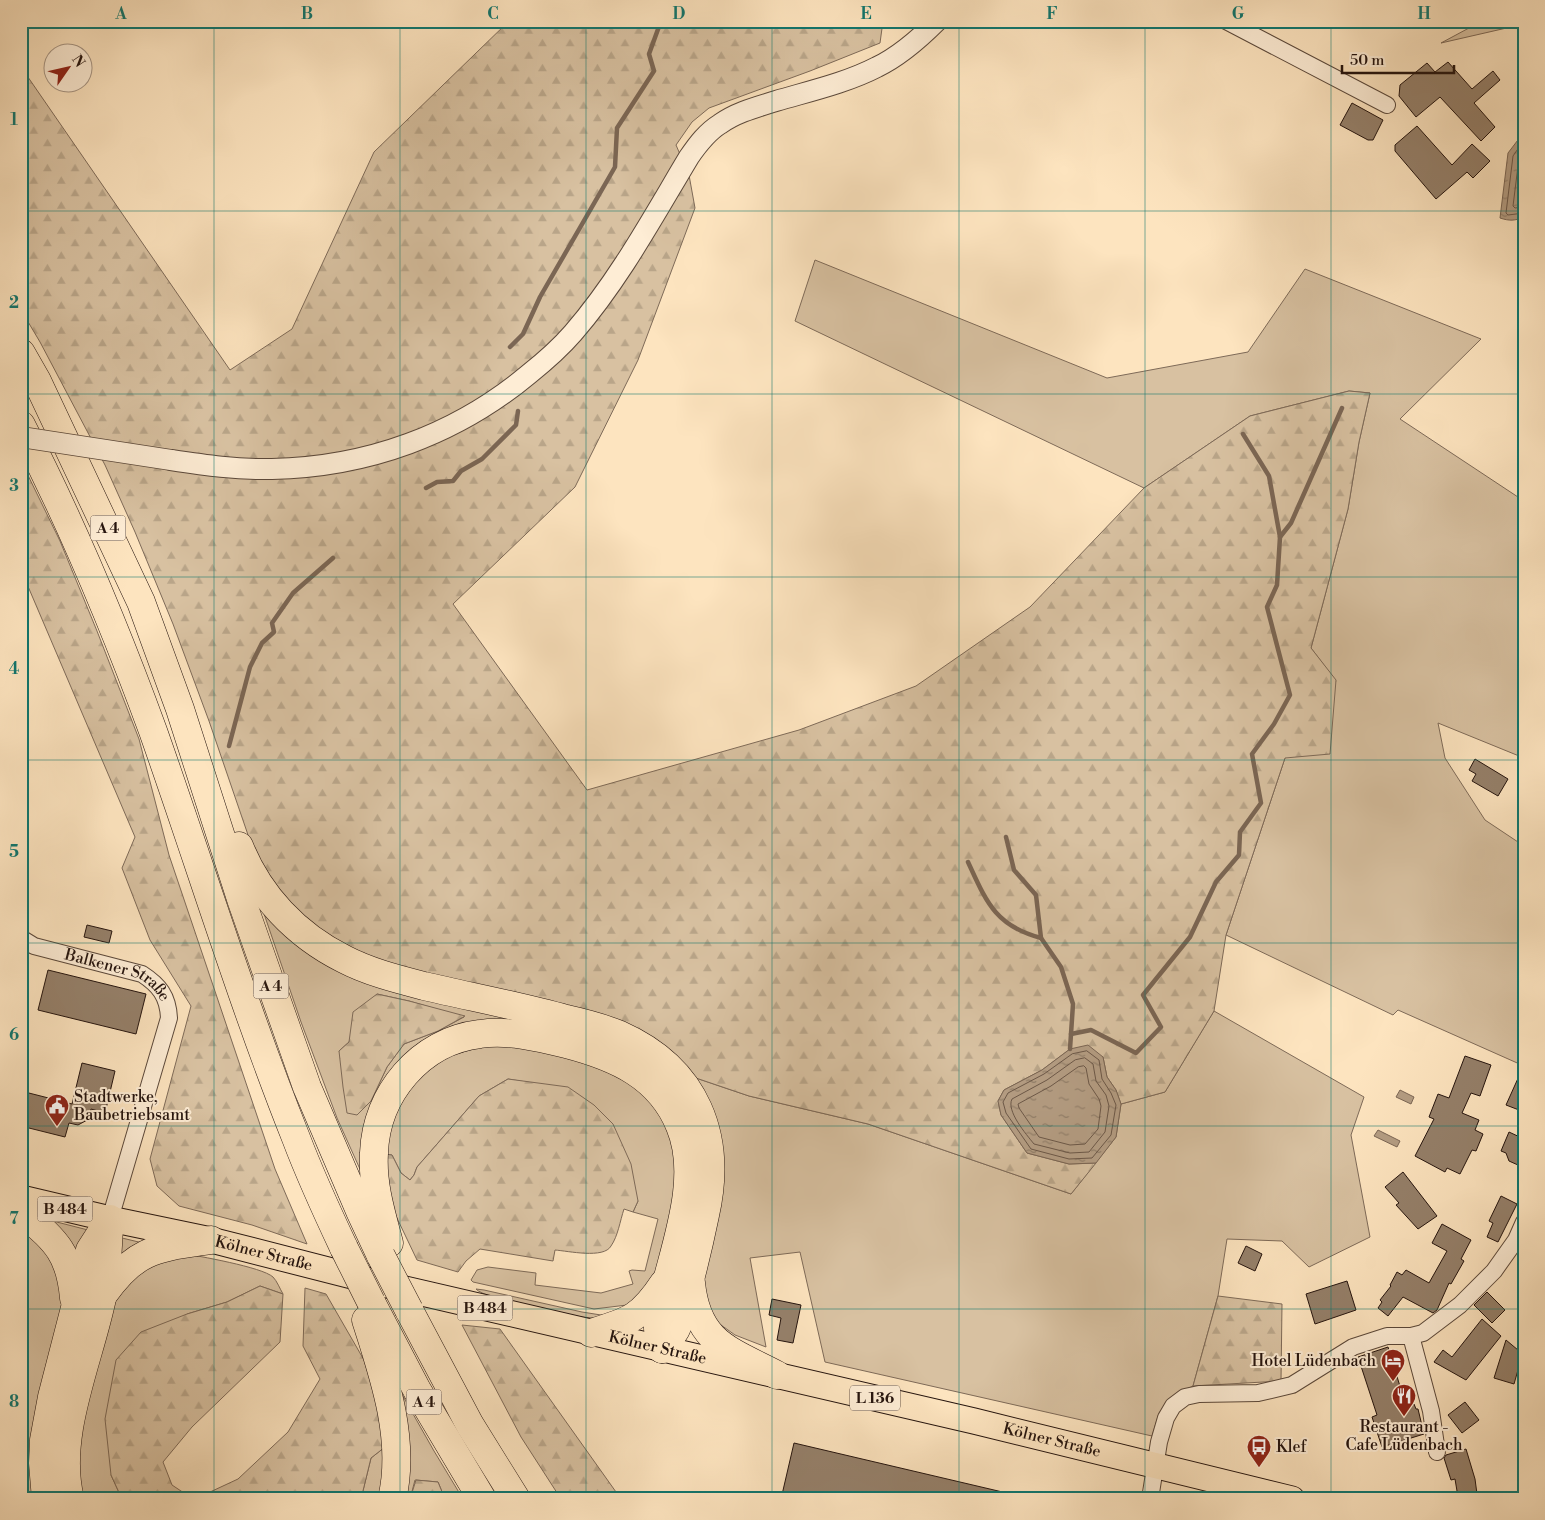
<svg xmlns="http://www.w3.org/2000/svg" width="1545" height="1520" font-family="'Libre Bodoni',serif">
  <defs>
    <pattern id="forest-firs" width="22" height="20" patternUnits="userSpaceOnUse" patternTransform="scale(1.25)"><rect width="22" height="20" fill="#d8c1a1"/><path d="M5 1l3.5 6h-7zM16 11l3.5 6h-7z" fill="#b9a589"/></pattern>
    <pattern id="water-ripples" width="26" height="14" patternUnits="userSpaceOnUse" patternTransform="scale(1.25)"><rect width="26" height="14" fill="#b49d83"/><path d="M2 4q2-2 4 0t4 0M15 11q2-2 4 0t4 0" fill="none" stroke="#927f6a"/></pattern>
  </defs>
  <rect width="100%" height="100%" fill="#fde4bf"/>
  <filter id="stains"><feTurbulence type="fractalNoise" baseFrequency=".004" numOctaves="4"/><feColorMatrix values="0 0 0 0 .2 0 0 0 0 .09 0 0 0 0 .02 0 0 0 .5 -.17"/></filter>
  <radialGradient id="worn" r=".72"><stop offset=".6" stop-color="#630" stop-opacity="0"/><stop offset="1" stop-color="#630" stop-opacity=".3"/></radialGradient>
  <g fill="#d8c1a1" stroke="#7e6a58" fill-rule="evenodd">
    <path d="M1482 21H1524V24L1441 43Z"/>
    <path d="M815 260 1107 378 1248 352 1305 269 1481 339 1400 419 1524 501V758L1438 723 1445 758 1485 820 1524 846V1066L1398 1010 1393 1015 1226 935 1285 758 1336 681 1311 648 1348 509 1359 442 1370 393 1349 391 1250 416 1144 488 795 321Z"/>
    <path d="M260 902 520 1015 680 1110 544 1033 421 1050 368 1187 337 1118 301 1022ZM377 994 409 1001 464 1017 438 1031 404 1044 387 1067 371 1101 339 1051 349 1042Z"/>
    <path d="M1214 1011 1364 1097 1351 1135 1370 1237 1309 1267 1282 1241 1227 1239 1218 1296 1193 1386 1170 1398 1159 1413 1152 1436 825 1362 800 1252 750 1258 766 1347 735 1335 721 1325 702 1305 690 1076 749 1096 868 1124 1071 1194 1116 1137 1121 1104 1165 1092Z"/>
    <path d="M499 1042 585 1059 649 1093 669 1123 680 1185 654 1286 627 1305 594 1309 473 1282 471 1280 477 1270 488 1267 536 1273 535 1285 601 1293 633 1284 629 1271 632 1270 645 1271 658 1219 633 1212 638 1201 538 1084 508 1079 479 1096 417 1167 414 1175 410 1180 401 1173 392 1155 385 1154 388 1130 407 1087 441 1058Z"/>
    <path d="M45 1219 88 1230 79 1266Z"/>
    <path d="M21 1225 50 1246 64 1293 35 1499H21Z"/>
    <path d="M122 1238 147 1244 116 1267Z"/>
    <path d="M181 1253C198 1256 262 1267 273 1277 277 1281 280 1289 283 1294L260 1286 227 1302 187 1314 111 1475 122 1499H80L77 1450 107 1307 127 1275Z"/>
    <path d="M476 1289 484 1290 582 1312 601 1315 621 1312 594 1318 581 1317C564 1313 484 1299 476 1289Z"/>
    <path d="M391 1375 434 1451 463 1499H445L438 1482 415 1480 410 1499H398Z"/>
    <path d="M385 1447 380 1499H361L371 1458Z"/>
  </g>
  <g fill="url(#forest-firs)" stroke="#7e6a58">
    <path d="M509 21H883L880 43 810 71 709 108 692 122 676 145 689 175 695 208 638 360 575 487 453 604 587 790 799 730 916 686 1030 607 1144 488 1250 416 1349 391 1370 393 1359 442 1348 509 1311 648 1336 680 1330 754 1285 758 1226 935 1214 1011 1165 1092 1121 1104 1116 1090 1107 1077 1103 1057 1070 1049 1042 1070 1004 1090 998 1101 1001 1115 1027 1153 1069 1164 1096 1163 1071 1194 868 1124 749 1096 690 1076 455 983 345 949 292 910 259 867 209 721 173 624 135 532 105 465 40 342 21 310V67L230 370 292 329 374 152Z"/>
    <path d="M21 461 60 541 97 631 139 739 169 855 275 1169 307 1244 252 1225 179 1206 157 1186 150 1159 191 1006 150 940 122 868 135 837 21 570Z"/>
    <path d="M377 994 409 1001 465 1016 438 1031 404 1044 387 1067 371 1101 357 1115 347 1113 343 1087 339 1051 349 1042 353 1012Z"/>
    <path d="M508 1079 568 1087 594 1105 613 1124 631 1164 638 1201 633 1212 624 1209C620 1221 618 1236 611 1246 604 1259 568 1251 555 1250L553 1261 480 1249 466 1261 458 1272 417 1260 396 1216 391 1201 385 1154 392 1155 401 1173 410 1180 414 1175 417 1167 479 1096Z"/>
    <path d="M260 1286 283 1294 280 1342 192 1427 163 1462 172 1485 193 1499H122L111 1475 105 1419 116 1360 141 1332 187 1314 227 1302Z"/>
    <path d="M305 1288 326 1294 364 1360 383 1422 385 1447 371 1458 361 1499H195L238 1479 288 1432 320 1379 303 1346Z"/>
    <path d="M1218 1296 1282 1304 1281 1381 1193 1386Z"/>
    <path d="M462 1325 500 1329 621 1499H561L521 1437Z"/>
    <path d="M416 1480 438 1482 445 1499H410Z"/>
  </g>
  <g fill="url(#water-ripples)" stroke="#7b6654">
    <path d="M1524 132V217C1515 221 1509 221 1500 218L1508 153Z"/>
    <path d="M1088 1045 1103 1057 1107 1077 1116 1090 1121 1104 1116 1137 1096 1163 1069 1164 1027 1153 1001 1115 998 1101 1004 1090 1042 1070 1070 1049Z"/>
    <path d="M1400 1090 1414 1097 1411 1104 1396 1097Z"/>
    <path d="M1378 1130 1400 1141 1397 1147 1374 1136Z"/>
  </g>
  <g fill="none" stroke-linecap="round" stroke-linejoin="round">
    <g stroke="#6c5848" stroke-width="1">
      <path d="M1524 140 1513 156 1506 213 1508 215 1524 213"/>
      <path d="M1524 151 1519 158 1513 206 1515 208 1524 207"/>
      <path d="M1087 1051 1099 1060 1102 1079 1111 1093 1116 1105 1111 1135 1092 1158 1069 1159 1031 1149 1006 1113 1003 1102 1008 1093 1044 1074 1072 1054Z"/>
      <path d="M1085 1058 1093 1064 1096 1081 1106 1095 1109 1106 1105 1132 1089 1152 1070 1153 1034 1144C1026 1134 1006 1111 1012 1099L1047 1080 1075 1060Z"/>
      <path d="M1084 1066 1086 1068 1089 1084 1099 1099 1101 1106 1098 1129 1085 1144 1070 1145 1039 1137 1019 1108 1018 1104 1051 1086 1078 1067Z"/>
    </g>
    <g stroke="#7b6654" stroke-width="4.5">
      <path d="M510 347 523 334 540 297 615 167 617 128 654 71 649 54 661 21"/>
      <path d="M426 488 437 482 453 481 461 471 482 459 516 425 518 411"/>
      <path d="M1280 537 1291 523 1342 408"/>
      <path d="M229 746 250 667 262 643 274 632 272 623 293 593 333 558"/>
      <path d="M1006 837 1014 870 1036 895 1041 938 1061 967 1073 1004 1070 1049"/>
      <path d="M968 862C986 901 995 926 1041 938"/>
      <path d="M1071 1034 1091 1030 1136 1053 1161 1027 1143 995 1190 937 1216 882 1239 855 1240 832 1261 803 1252 754 1274 724 1290 695 1267 607 1277 585 1280 537 1269 476 1243 434"/>
    </g>
  </g>
  <g fill="#95806a" stroke="#25140e">
    <path d="M1448 62 1472 89 1493 71 1500 80 1474 103 1495 127 1481 141 1440 97 1416 117 1399 96 1400 85 1427 63 1435 72Z"/>
    <path d="M1352 103 1383 120 1373 140H1368L1340 125Z"/>
    <path d="M1417 126 1452 165 1472 144 1490 161 1473 178 1467 172 1436 199 1395 151V145Z"/>
    <path d="M1475 759 1508 779 1498 796 1472 781 1476 774 1469 770Z"/>
    <path d="M87 925 112 931 109 943 84 937Z"/>
    <path d="M48 970 146 994 136 1034 38 1010Z"/>
    <path d="M1465 1056 1491 1065 1480 1096 1471 1093 1462 1113 1479 1120 1475 1130 1483 1134 1476 1151 1472 1150 1460 1174 1447 1168 1445 1172 1415 1156 1434 1119 1429 1117 1438 1094 1449 1098Z"/>
    <path d="M82 1063 115 1071 105 1113 91 1109 89 1119 78 1125 69 1123 65 1137 21 1126V1091L72 1104Z"/>
    <path d="M1524 1065V1100L1519 1110 1506 1105Z"/>
    <path d="M1509 1132 1524 1139V1162L1518 1165 1509 1161 1506 1153 1501 1151Z"/>
    <path d="M1403 1172 1437 1216 1418 1229 1396 1205 1399 1203 1385 1187Z"/>
    <path d="M1501 1196 1517 1204 1498 1242 1487 1237 1493 1223 1489 1221Z"/>
    <path d="M1442 1224 1471 1240 1461 1259 1464 1261 1451 1284 1449 1283 1437 1310 1433 1313 1403 1297 1388 1316 1378 1308 1382 1302 1380 1300 1391 1286 1390 1285 1397 1272 1402 1275 1406 1270 1429 1283 1447 1251 1432 1243Z"/>
    <path d="M1246 1246 1262 1254 1255 1271 1238 1263Z"/>
    <path d="M1347 1281 1356 1310 1315 1324 1306 1294Z"/>
    <path d="M1487 1292 1505 1310 1492 1323 1474 1305Z"/>
    <path d="M772 1299 801 1305 793 1343 777 1340 781 1318 769 1315Z"/>
    <path d="M1482 1319 1501 1336 1466 1380 1434 1362 1443 1350 1452 1357Z"/>
    <path d="M1506 1340 1524 1355 1519 1371 1518 1370 1514 1384 1494 1378Z"/>
    <path d="M1388 1347 1406 1406 1414 1404 1416 1409H1418L1424 1434 1382 1447 1372 1417 1377 1415 1358 1357Z"/>
    <path d="M1465 1402 1479 1420 1462 1433 1448 1415Z"/>
    <path d="M794 1443 1011 1494 1010 1499H781Z"/>
    <path d="M1466 1449 1475 1479 1477 1494 1458 1497 1455 1479 1451 1480 1444 1458 1446 1455Z"/>
  </g>
  <g fill="none" stroke-linecap="round" stroke-linejoin="round">
    <defs>
      <g id="minor">
        <path d="M1226 21 1387 105"/>
        <path id="s1" d="M21 938 34 946 142 974C159 985 168 996 169 1018L110 1219"/>
        <path d="M1411 1336 1431 1411 1437 1452"/>
        <path d="M1150 1499 1159 1442 1166 1418 1173 1406 1185 1397 1199 1394 1258 1393 1292 1385 1353 1347 1387 1336H1411L1423 1333 1460 1305 1494 1271 1516 1240 1524 1222"/>
      </g>
      <path id="tertiary" d="M171 460C204 465 238 470 272 469 367 467 456 435 529 374 544 362 560 348 573 333 619 280 653 217 689 157 698 144 707 132 720 124 737 112 757 107 776 101 810 91 846 83 877 67 900 56 919 39 937 21"/>
      <g id="primary">
        <path id="s2" d="M21 1198 110 1219 211 1240 379 1283 974 1421 1292 1499"/>
      </g>
      <g id="motorway">
        <path d="M21 353 37 381 141 602 180 709 241 899 307 1087 360 1211 381 1256"/>
        <path d="M21 425C72 524 115 627 153 731 201 867 243 1005 296 1138 310 1175 327 1212 344 1248"/>
        <path d="M239 846C259 896 296 935 344 959 369 972 397 979 424 986 471 997 519 1006 566 1019 584 1023 603 1028 620 1035 696 1069 723 1136 705 1215 699 1244 692 1273 684 1302 682 1310 680 1321 676 1329 672 1336 666 1342 662 1349"/>
        <path d="M21 1211C54 1240 70 1251 74 1298"/>
        <path d="M389 1243C381 1213 372 1184 374 1153 376 1094 420 1041 480 1034 508 1030 538 1037 566 1044 616 1057 660 1076 680 1126 702 1178 675 1245 663 1297 662 1305 659 1314 658 1323 657 1331 660 1341 662 1349"/>
        <path d="M691 1283C697 1343 729 1350 777 1375"/>
        <path d="M103 1295C136 1248 157 1248 211 1240"/>
        <path d="M371 1302 417 1390 482 1499"/>
        <path d="M409 1310 470 1425 516 1499"/>
        <path d="M366 1320C384 1376 406 1440 392 1499"/>
        <path d="M591 1333C630 1321 641 1318 664 1283"/>
        <path d="M46 1499 43 1463 44 1440 52 1397 90 1250 110 1219"/>
        <path d="M70 1499C54 1435 89 1361 102 1298 107 1274 108 1250 109 1226"/>
      </g>
    </defs>
    <use href="#minor" stroke="#5b483a" stroke-width="18"/>
    <use href="#tertiary" stroke="#5b483a" stroke-width="22"/>
    <use href="#primary" stroke="#25140e" stroke-width="27"/>
    <use href="#motorway" stroke="#25140e" stroke-width="29"/>
    <use href="#minor" stroke="#feedd5" stroke-width="16"/>
    <use href="#tertiary" stroke="#feedd5" stroke-width="20"/>
    <use href="#primary" stroke="#fde4bf" stroke-width="25"/>
    <use href="#motorway" stroke="#fde4bf" stroke-width="28"/>
    <defs>
      <path id="tertiary-bridge" d="M21 437 171 460"/>
      <g id="motorway-bridge">
        <path d="M344 1248 371 1302"/>
        <path d="M381 1256 409 1310"/>
      </g>
    </defs>
    <use href="#tertiary-bridge" stroke="#5b483a" stroke-width="22" stroke-linecap="butt"/>
    <use href="#motorway-bridge" stroke="#25140e" stroke-width="29" stroke-linecap="butt"/>
    <use href="#tertiary-bridge" stroke="#feedd5" stroke-width="20"/>
    <use href="#motorway-bridge" stroke="#fde4bf" stroke-width="28"/>
  </g>
  <path fill="none" stroke="#0f766e" stroke-width="1" stroke-opacity="0.55" d="M214 21V1499M400 21V1499M586 21V1499M772 21V1499M959 21V1499M1145 21V1499M1331 21V1499M21 211H1524M21 394H1524M21 577H1524M21 760H1524M21 943H1524M21 1126H1524M21 1309H1524"/>
  <defs>
    <symbol id="civic-pin" viewBox="-11 -11 22 30"><path d="M0 17L-7.5 6A9.5 9.5 0 1 1 7.5 6Z" fill="#8f2418" stroke="#feedd5"/><path d="M-.6-6.5H3V-4.5H.6V-3L4-1V1h2V6H-6V1h2V-1L-.6-3ZM-1.2 2.5V6h2.4V2.5Z" fill="#fff"/></symbol>
    <symbol id="hotel-pin" viewBox="-11 -11 22 30"><path d="M0 17L-7.5 6A9.5 9.5 0 1 1 7.5 6Z" fill="#8f2418" stroke="#feedd5"/><path d="M-6-4.5h1.5V1H6V5H4.5V3h-9V5H-6ZM-4 0a1.8 1.8 0 1 1 3.6 0ZM.5 0V-2.5h3Q6-2.5 6 0Z" fill="#fff"/></symbol>
    <symbol id="restaurant-pin" viewBox="-11 -11 22 30"><path d="M0 17L-7.5 6A9.5 9.5 0 1 1 7.5 6Z" fill="#8f2418" stroke="#feedd5"/><path d="M-5-6h1v4h1v-4h1v4h1v-4h1v5L-1.5 .5V6h-2V.5L-5-1ZM5-6V6H3V1.5H1.5Q1.5-4 5-6Z" fill="#fff"/></symbol>
    <symbol id="bus-pin" viewBox="-11 -11 22 30"><path d="M0 17L-7.5 6A9.5 9.5 0 1 1 7.5 6Z" fill="#8f2418" stroke="#feedd5"/><path d="M-5-6H5V4H4V6H2V4H-2V6H-4V4H-5ZM-3.5-4V0h7V-4ZM-3.5 1.2v1.5H-2V1.2ZM2 1.2v1.5H3.5V1.2Z" fill="#fff"/></symbol>
  </defs>
  <g fill-rule="evenodd">
    <use href="#civic-pin" x="43" y="1092" width="28" height="38"/>
    <use href="#hotel-pin" x="1379" y="1347" width="28" height="38"/>
    <use href="#restaurant-pin" x="1390" y="1382" width="28" height="38"/>
    <use href="#bus-pin" x="1245" y="1433" width="28" height="38"/>
  </g>
  <g text-anchor="middle" dominant-baseline="central" stroke-width="4" stroke-linejoin="round" paint-order="stroke">
    <g fill="#feedd5" stroke="#66554a" stroke-width="1">
      <rect x="90.5" y="515.5" width="35" height="25" rx="4"/>
      <rect x="253.5" y="973.5" width="35" height="25" rx="4"/>
      <rect x="37.5" y="1196.5" width="55" height="25" rx="4"/>
      <rect x="457.5" y="1295.5" width="55" height="25" rx="4"/>
      <rect x="850" y="1385.5" width="50" height="25" rx="4"/>
      <rect x="406.5" y="1389.5" width="35" height="25" rx="4"/>
    </g>
    <g font-size="15" font-weight="bold" fill="#25140e">
      <text x="108" y="528">A 4</text>
      <text x="271" y="986">A 4</text>
      <text x="65" y="1209">B 484</text>
      <text x="485" y="1308">B 484</text>
      <text x="875" y="1398">L 136</text>
      <text x="424" y="1402">A 4</text>
    </g>
    <g font-size="16" fill="#25140e" stroke="#feedd5">
      <text stroke="none"><textPath href="#s1" startOffset="105">Balkener Straße</textPath></text>
      <text stroke="none"><textPath href="#s2" startOffset="249">Kölner Straße</textPath></text>
      <text stroke="none"><textPath href="#s2" startOffset="654">Kölner Straße</textPath></text>
      <text stroke="none"><textPath href="#s2" startOffset="1059">Kölner Straße</textPath></text>
    </g>
    <g font-size="16" fill="#25140e" stroke="#feedd5" text-anchor="start">
      <text x="74" y="1097">Stadtwerke,<tspan x="74" dy="18">Baubetriebsamt</tspan></text>
      <text x="1376" y="1361" text-anchor="end">Hotel Lüdenbach</text>
      <text x="1404" y="1427" text-anchor="middle">Restaurant -<tspan x="1404" dy="18">Cafe Lüdenbach</tspan></text>
      <text x="1276" y="1447">Klef</text>
    </g>
  </g>
  <rect width="1545" height="1520" fill="none" stroke="#fde4bf" stroke-width="55"/>
  <g transform="translate(68 68) rotate(56)"><circle r="24" fill="#feedd5" stroke="#a79685"/>
  <path d="M0-4L9 19L0 12L-9 19Z" fill="#8f2418"/>
  <text y="-8" font-size="14" font-weight="bold" text-anchor="middle" fill="#25140e">N</text>
  </g>
  <path d="M1342 65v8h112v-8" fill="none" stroke="#25140e" stroke-width="2.5"/>
  <text x="1350" y="65" font-size="15" fill="#25140e" stroke="#feedd5" stroke-width="4" paint-order="stroke">50 m</text>
  <rect x="28" y="28" width="1490" height="1464" fill="none" stroke="#0f766e" stroke-width="2"/>
  <g font-size="16" text-anchor="middle" font-weight="bold" fill="#0f766e">
    <text x="121" y="19">A</text>
    <text x="307" y="19">B</text>
    <text x="493" y="19">C</text>
    <text x="679" y="19">D</text>
    <text x="866" y="19">E</text>
    <text x="1052" y="19">F</text>
    <text x="1238" y="19">G</text>
    <text x="1424" y="19">H</text>
    <text x="14" y="125">1</text>
    <text x="14" y="308">2</text>
    <text x="14" y="491">3</text>
    <text x="14" y="674">4</text>
    <text x="14" y="857">5</text>
    <text x="14" y="1040">6</text>
    <text x="14" y="1224">7</text>
    <text x="14" y="1407">8</text>
  </g>
  <rect width="100%" height="100%" filter="url(#stains)"/>
  <rect width="100%" height="100%" fill="url(#worn)"/>
</svg>
